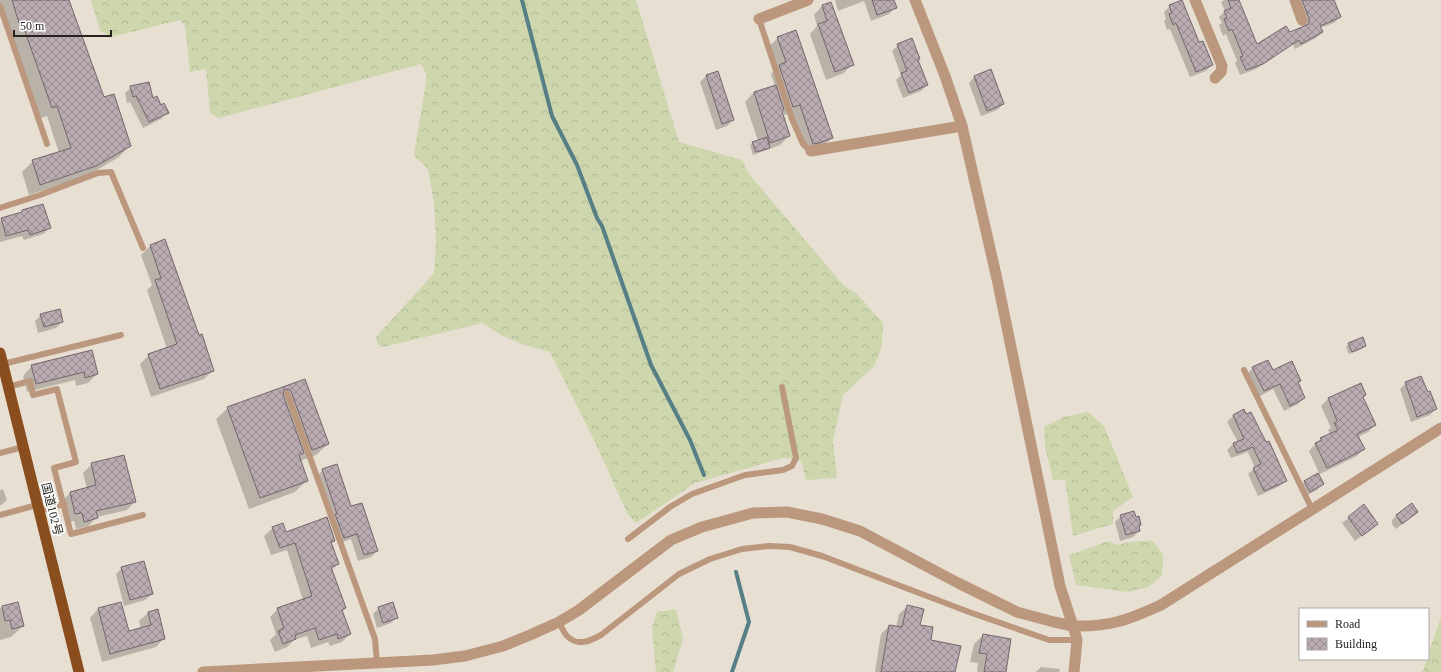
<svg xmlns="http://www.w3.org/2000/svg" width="1441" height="672" font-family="'Times New Roman','Noto Sans JP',serif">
  <defs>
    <pattern id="forest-crowns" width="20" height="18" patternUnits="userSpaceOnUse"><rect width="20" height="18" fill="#ced6ae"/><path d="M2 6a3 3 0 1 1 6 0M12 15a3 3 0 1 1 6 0" fill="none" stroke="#b1b895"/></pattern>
    <pattern id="building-cross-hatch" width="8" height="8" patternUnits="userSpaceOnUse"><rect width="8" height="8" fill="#baabb2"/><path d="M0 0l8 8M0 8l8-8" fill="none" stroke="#978b90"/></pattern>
  </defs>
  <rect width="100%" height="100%" fill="#e8dfd3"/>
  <g fill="url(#forest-crowns)">
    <path d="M91 0H636L679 142 742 160 750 175 844 286 856 293 883 323 882 346 874 366 843 395 833 441 837 478 806 480 801 461 783 458 695 483 636 523 627 513 595 442 550 352 525 345 501 335 482 323 384 347 378 345 376 337 434 273 436 241 434 203 428 169 414 155 427 76 421 64 219 118 210 113 206 69 190 72 185 26 180 20 112 37 100 31Z"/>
    <path d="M1088 412 1104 426 1133 497 1113 511V524L1073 536 1065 480H1053L1045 446 1044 427 1064 417Z"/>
    <path d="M1109 541 1117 545 1137 541H1153L1163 555 1162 576 1148 587 1127 592 1076 585 1069 555Z"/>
    <path d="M676 609 683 639 673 672H656L652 628 657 612Z"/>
    <path d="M1441 617V672H1419L1423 671 1427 659H1428V655Z"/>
  </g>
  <g fill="#0003">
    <path d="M0 0H68L103 98 129 146 119 157 85 177 29 195 22 172 33 161 59 153 47 116 41 118 0 8Z"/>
    <path d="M835 0H892L895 8 889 14 871 21 864 1 838 11Z"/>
    <path d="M1224 0H1238L1257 46 1304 28 1303 24 1293 0H1333L1340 17 1334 23 1320 28 1322 32 1316 38 1295 49 1293 44 1256 69 1240 75 1235 63 1237 61 1226 34 1223 36 1219 25 1222 23 1219 17 1225 11 1221 2Z"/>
    <path d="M830 4 852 64 844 73 826 80 810 34 817 26 814 15 822 6Z"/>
    <path d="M1170 6 1199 44 1212 65 1206 71 1190 77 1170 29 1167 30 1164 21 1166 19 1164 12Z"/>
    <path d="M778 38 832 138 823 146 805 151 792 112 784 115 783 110 781 112 789 136 780 145 753 155 750 145 753 143 758 141 745 102 754 92 775 86 771 74 777 68 769 46Z"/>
    <path d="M898 45 927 85 921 91 903 98 896 80 901 75 892 51Z"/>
    <path d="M706 76 733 120 727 126 716 130 700 82Z"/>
    <path d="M975 76 1003 104 997 110 981 116 969 83Z"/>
    <path d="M131 87 152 100 167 112 161 119 143 128 130 102 127 103 125 93Z"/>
    <path d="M22 211 50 228 43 234 24 240 22 236 0 242V221L2 219 20 214Z"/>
    <path d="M165 241 198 336 213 370 204 379 151 397 140 364 149 355 167 349 147 290 152 285 141 255 150 246Z"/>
    <path d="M41 315 62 322 56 328 38 333 35 321Z"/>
    <path d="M1349 344 1365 346 1362 349 1349 354 1346 347Z"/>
    <path d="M91 351 97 374 88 383 76 386 75 380 27 392 23 376 32 366Z"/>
    <path d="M1253 368 1272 371 1300 380 1297 383 1304 398 1298 404 1284 411 1273 389 1258 397 1247 374Z"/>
    <path d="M305 380 328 444 316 455 300 461 307 480 295 492 249 509 216 419 228 408Z"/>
    <path d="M1406 383 1436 409 1430 415 1411 422 1400 389Z"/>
    <path d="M1361 385 1362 398 1375 425 1368 432 1358 437 1364 449 1357 456 1318 475 1323 484 1317 490 1304 497 1299 487 1305 481 1319 473 1309 451 1321 438 1330 434 1328 430 1331 428 1321 406 1328 399Z"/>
    <path d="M1244 411 1286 480 1280 486 1258 496 1248 474 1255 468 1248 452 1231 458 1227 450 1233 444 1238 442 1227 422 1233 416Z"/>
    <path d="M92 464 135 501 127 510 97 517 88 526 76 529 74 521 67 522 62 501 70 493 87 489 83 473Z"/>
    <path d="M323 470 350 507 377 551 371 557 358 561 351 539 338 544 330 521 331 520 317 476Z"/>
    <path d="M3 489 7 500 0 506V490Z"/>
    <path d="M1364 506 1377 524 1355 541 1342 523Z"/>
    <path d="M1417 512 1396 529 1392 524V520L1398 514Z"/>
    <path d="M1121 516 1140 525 1138 527 1139 531 1133 537 1120 541 1115 522Z"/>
    <path d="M273 528 286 533 334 541 331 544 338 564 331 571 345 608 342 612 350 634 342 642 330 646 328 642 311 648 307 636 294 640 287 647 275 652 270 640 276 634 270 617 278 609 303 600 287 550 271 555 264 536Z"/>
    <path d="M122 568 152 594 145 600 124 606 116 574Z"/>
    <path d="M17 603 23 626 11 637 0 640V608Z"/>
    <path d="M908 606 919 626 954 672H875L881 634 889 626 896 627 899 614Z"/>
    <path d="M379 608 397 617 391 623 377 628 373 614Z"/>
    <path d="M98 609 129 632 141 629 139 621 148 613 157 610 164 638 156 647 102 662 90 618Z"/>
    <path d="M983 635 1005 672H977L978 663 970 662 974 644Z"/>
    <path d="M1041 667 1060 669 1059 672H1036Z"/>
  </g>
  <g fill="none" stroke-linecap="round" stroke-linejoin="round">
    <g stroke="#577f86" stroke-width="4">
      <path d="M522 0 552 116 577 165 597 218 602 226 651 365 690 440 704 475"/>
      <path d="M732 672 749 622 736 572"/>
    </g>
  </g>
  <g fill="url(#building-cross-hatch)" stroke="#73666c">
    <path d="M12 0H69L104 97 114 94 131 146 96 166 40 185 32 160 71 148 57 106 52 108 22 23H19Z"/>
    <path d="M872 0H894L897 8 877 15Z"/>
    <path d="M1182 0 1199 42 1203 41 1213 65 1196 72 1176 23 1173 25 1169 14 1172 13 1169 5Z"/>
    <path d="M1228 0H1239L1257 44 1286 26 1290 32 1309 24V18L1302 0H1334L1341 17 1320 26 1323 32 1301 44 1299 40 1263 64 1246 70 1240 57 1243 56 1232 29 1229 31 1224 19 1227 18 1224 11 1231 8Z"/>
    <path d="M831 2 854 65 835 72 818 24 827 21 822 5Z"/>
    <path d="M796 30 833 138 819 143 813 144 800 105 793 107 779 65 786 62 777 37Z"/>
    <path d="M912 38 920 59 918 60 928 85 909 93 901 73 907 71 897 44Z"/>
    <path d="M991 69 1004 104 987 111 974 76Z"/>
    <path d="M718 71 734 120 722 124 706 75Z"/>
    <path d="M149 82 153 98 157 96 161 105 164 103 169 113 149 122 136 96 133 97 130 86Z"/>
    <path d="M776 85 784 110 782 111 790 136 770 143 754 92Z"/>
    <path d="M767 137 770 148 756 152 752 142Z"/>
    <path d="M43 204 51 228 30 235 28 230 6 236 1 218 22 212V210Z"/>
    <path d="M165 239 199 335 202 334 214 371 160 389 148 354 177 344 155 280 161 278 150 245Z"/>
    <path d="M60 309 63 322 44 327 40 314Z"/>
    <path d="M1363 337 1366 346 1352 352 1348 343Z"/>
    <path d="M92 350 98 374 85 378 84 372 36 384 31 365Z"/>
    <path d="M1268 360 1273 370 1292 361 1301 381 1298 382 1305 398 1290 406 1280 384 1264 391 1252 367Z"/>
    <path d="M1421 376 1428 392 1430 391 1437 409 1417 417 1405 382Z"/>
    <path d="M305 379 329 444 312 450 291 391 288 389 284 390 283 395 304 453 299 455 308 481 260 498 227 407Z"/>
    <path d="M1361 383 1366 395 1363 397 1376 425 1357 434 1365 449 1327 468 1315 443 1322 440 1320 438 1338 430 1334 423 1337 421 1328 398Z"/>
    <path d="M1244 409 1246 414 1251 412 1266 442 1269 441 1287 481 1264 491 1253 468 1261 464 1253 447 1237 453 1233 443 1244 439 1233 415Z"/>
    <path d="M124 455 136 502 96 511 98 518 84 522 82 513 75 514 70 492 96 485 91 463Z"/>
    <path d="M337 464 351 506 362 503 378 551 364 555 357 534 344 538 335 514H337L322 469Z"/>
    <path d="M1318 473 1324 484 1310 492 1304 481Z"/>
    <path d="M1412 503 1418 512 1402 524 1396 515Z"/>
    <path d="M1364 504 1378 524 1362 536 1348 517Z"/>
    <path d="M1134 511 1136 517 1139 516 1141 525 1139 526 1140 531 1126 535 1120 515Z"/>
    <path d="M327 517 335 541 331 542 339 564 331 567 346 608 342 610 351 634 338 639 337 634 319 640 315 628 295 635 296 639 283 644 278 631 284 628 277 608 312 596 295 543 280 548 272 527 283 523 286 532Z"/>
    <path d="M144 561 153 594 130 600 121 567Z"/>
    <path d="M18 602 24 626 12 629 10 620 5 621 2 606Z"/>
    <path d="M121 602 129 631 151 625 148 612 158 609 165 639 110 654 98 608Z"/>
    <path d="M393 602 398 618 383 623 378 607Z"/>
    <path d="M907 605 924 609 920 625 933 627 931 640 961 646 955 672H881L889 625 902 627Z"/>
    <path d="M983 634 1011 639 1006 672H984L987 654 979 653Z"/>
  </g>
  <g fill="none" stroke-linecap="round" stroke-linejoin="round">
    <g stroke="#bb977e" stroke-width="6">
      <path d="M0 6 47 144"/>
      <path d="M759 19 792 119 803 144 811 151"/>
      <path d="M0 208 40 195 98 173 111 172 143 248"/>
      <path d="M3 364 121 335"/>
      <path d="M1244 370 1312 509"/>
      <path d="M8 387 30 381 33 395 57 389 76 462 54 468 71 534 143 515"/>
      <path d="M287 393 375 639 377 663"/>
      <path d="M0 453 23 447"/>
      <path d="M39 511 64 504"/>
      <path d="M0 515 37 505"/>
      <path d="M628 539 670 507 692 494 745 475 783 470 792 466 796 458 782 387"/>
      <path d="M559 622C561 626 564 633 567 636 578 647 590 641 601 635L679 574 710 559 742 549 769 546 790 547 822 556 969 612 1049 640H1077"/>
    </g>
    <g stroke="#bb977e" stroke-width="11">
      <path d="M1195 0 1222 66 1221 72 1215 78"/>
      <path d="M1295 0 1302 20"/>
      <path d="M759 19 808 0"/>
      <path d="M811 151 962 126"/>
      <path d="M203 672 433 660 465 656 503 646 530 635 559 622 579 610 671 540 702 527 753 513 787 512 822 519 860 531 958 583 1017 612 1054 622 1073 626 1077 640 1074 672"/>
    </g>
    <path stroke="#bb977e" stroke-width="11" d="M915 0 945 76 962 126 997 279 1060 586 1073 626C1110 627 1128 620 1161 605L1441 428"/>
    <path stroke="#8a4e1e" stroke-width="11" d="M0 353 79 672"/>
  </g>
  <g text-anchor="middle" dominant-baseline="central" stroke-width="3.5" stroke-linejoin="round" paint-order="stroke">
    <g font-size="12" fill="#27241f" stroke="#fff">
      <text transform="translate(52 509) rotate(76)">国道102号</text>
    </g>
  </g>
  <rect x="1299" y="608" width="130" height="52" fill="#ffffff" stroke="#a9a7a5"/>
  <rect x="1307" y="621" width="20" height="6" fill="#bb977e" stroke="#a9a7a5"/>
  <text x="1335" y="628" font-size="12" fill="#27241f">Road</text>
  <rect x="1307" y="638" width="20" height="12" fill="url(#building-cross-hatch)" stroke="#a9a7a5"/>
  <text x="1335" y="648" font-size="12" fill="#27241f">Building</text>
  <path d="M14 30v6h97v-6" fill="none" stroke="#27241f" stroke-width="2"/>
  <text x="20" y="30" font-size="12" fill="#27241f" stroke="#ffffff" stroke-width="3" paint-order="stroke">50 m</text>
</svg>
